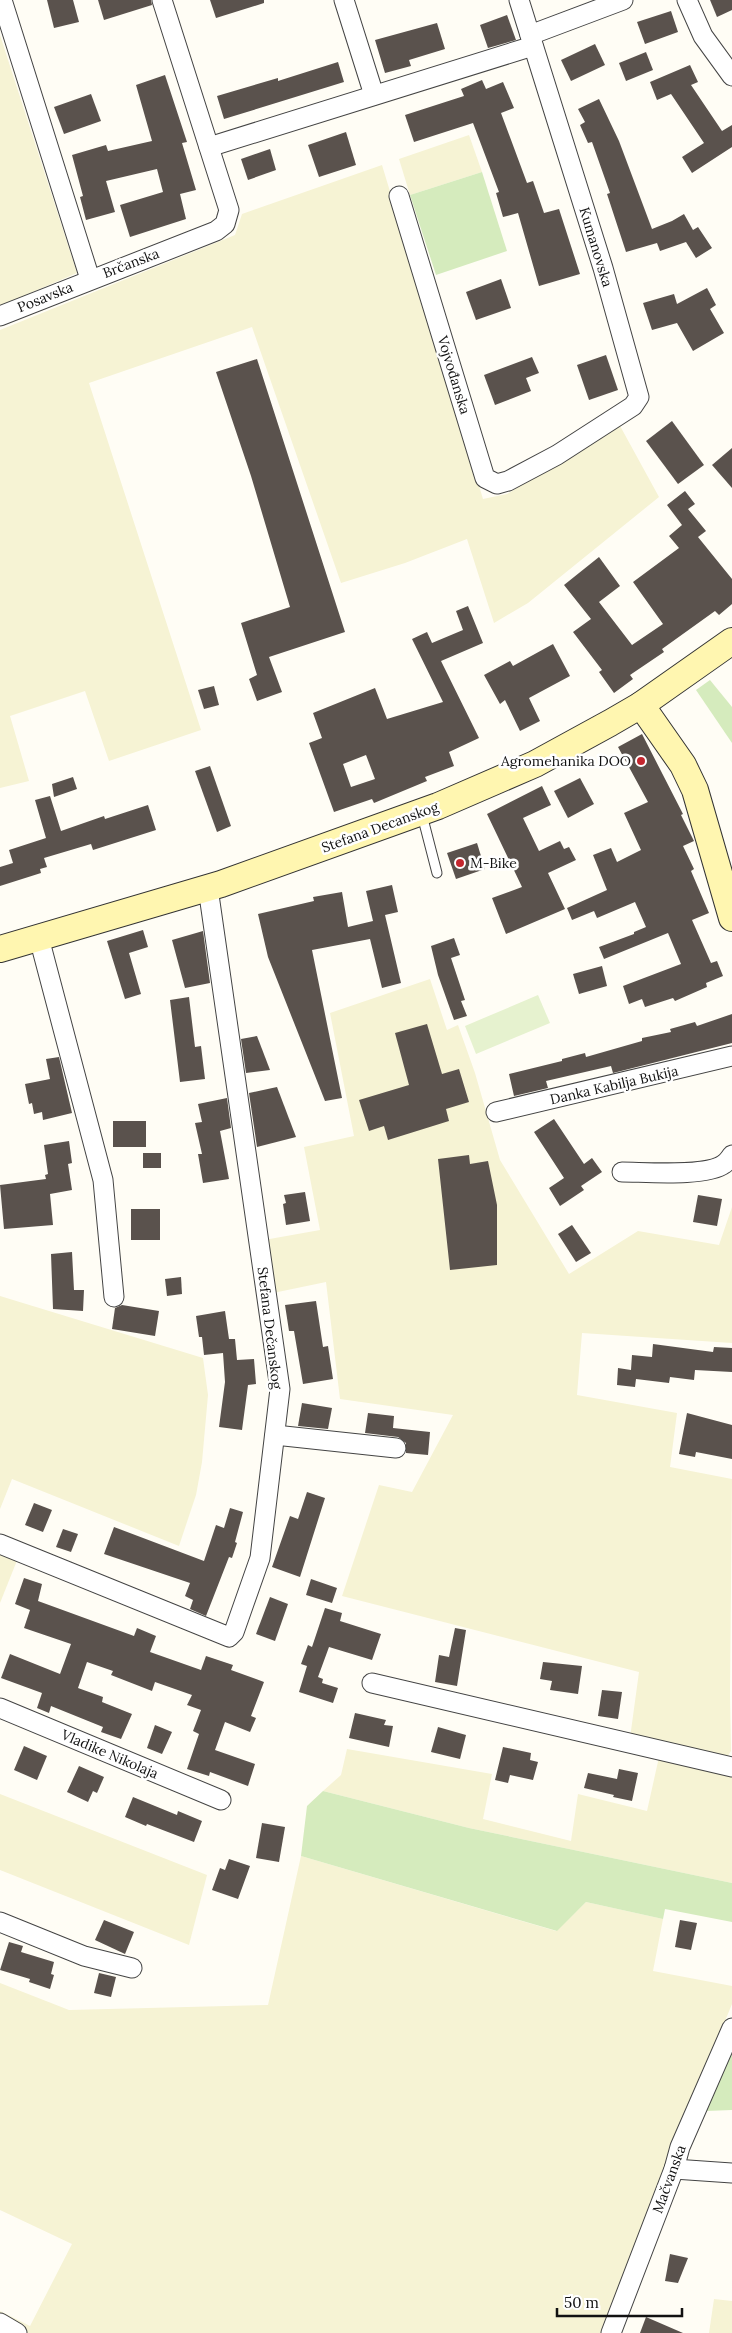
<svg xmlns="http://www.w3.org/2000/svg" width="732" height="2333" font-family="Lora,serif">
  <rect width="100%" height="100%" fill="#fffdf5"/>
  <g fill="#f6f3d4">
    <path d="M0 35 77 273 0 306Z"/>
    <path d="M469 135 482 172 410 195 399 159Z"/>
    <path d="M382 165 483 499 507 494 619 424 659 497 528 603 494 623 467 539 405 563 341 583 252 327 89 383 201 730 109 761 85 691 10 716 29 781 0 788V330L235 235 242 214Z"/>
    <path d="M430 979 447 1030 458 1025 475 1073 500 1160 569 1274 638 1231 719 1245 732 1207V1343L582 1333 577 1395 677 1413 670 1467 732 1479 730 1695 731 1751 725 1760 630 1738 639 1672 342 1596 379 1485 412 1492 453 1415 340 1399 326 1282 273 1293 264 1240 320 1230 304 1147 354 1136 330 1013Z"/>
    <path d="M0 1296 203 1358 208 1395 202 1462 196 1495 179 1546 12 1479 0 1509Z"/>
    <path d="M0 1551 18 1558 0 1603Z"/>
    <path d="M347 1749 492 1774 483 1819 571 1841 578 1794 647 1811 659 1757 732 1774V1883L469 1828 323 1791 341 1775Z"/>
    <path d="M0 1794 207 1875 189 1945 0 1870Z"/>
    <path d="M301 1856 556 1931 586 1902 663 1919 653 1971 732 1986V2004L657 2187 601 2333H0V2311L30 2326 72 2244 0 2210V1983L69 2010 268 2005Z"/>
    <path d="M714 2299 732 2301V2333H709Z"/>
  </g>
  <g fill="#d5ebbd">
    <path d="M482 172 507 251 436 275 410 195Z"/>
    <path d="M710 680 732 707V743L696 690Z"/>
    <path d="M323 1791 469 1828 732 1883V1922L665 1909 663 1919 586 1902 557 1931 301 1856 307 1806Z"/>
    <path d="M732 2052V2110L706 2111Z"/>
  </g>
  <path fill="#e6f2cf" d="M538 995 550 1023 476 1054 465 1026Z"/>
  <g fill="#5a524d" fill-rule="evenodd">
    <path d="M47 0H73L79 22 54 28Z"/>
    <path d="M98 0H151L152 5 104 20Z"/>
    <path d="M210 0H264V3L216 18Z"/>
    <path d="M710 0H732V10L717 17Z"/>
    <path d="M671 11 678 32 645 44 637 22Z"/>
    <path d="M507 15 516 40 488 48 480 25Z"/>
    <path d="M437 23 445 49 409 60 411 66 385 73 375 40Z"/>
    <path d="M595 44 605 65 571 81 561 60Z"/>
    <path d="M646 52 653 70 626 81 619 63Z"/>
    <path d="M338 62 344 82 224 119 217 96 278 78V81Z"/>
    <path d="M690 65 698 82 691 85 722 131 732 125V147L692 173 682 157 704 143 671 94 657 100 650 82Z"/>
    <path d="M165 75 187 142 182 143 196 190 180 194 186 219 130 237 120 205 163 192 157 169 106 181 115 212 86 220 80 197 83 196 72 155 106 145 108 151 152 141 136 85Z"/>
    <path d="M482 80 486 89 503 82 514 108 501 113 527 183 533 181 544 213 559 209 580 274 539 286 518 213 503 217 496 193 499 192 473 123 414 142 405 115 464 96 461 89Z"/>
    <path d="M91 94 101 121 64 134 54 107Z"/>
    <path d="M599 99 619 141 652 229 672 221 684 214 693 230 698 227 712 248 696 258 686 242 660 251 657 243 626 252 607 194 610 193 592 142 588 143 580 125 585 122 578 109Z"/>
    <path d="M346 132 356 165 319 177 308 145Z"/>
    <path d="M270 149 276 170 248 180 241 159Z"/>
    <path d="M501 279 511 308 476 320 466 292Z"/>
    <path d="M707 288 716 305 710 309 724 333 693 351 677 323 652 330 643 303 674 294 677 304Z"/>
    <path d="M606 355 618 390 589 400 577 365Z"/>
    <path d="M532 357 539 373 526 378 531 391 495 405 484 375Z"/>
    <path d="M257 359 345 632 269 657 282 692 257 701 249 679 257 675 241 623 290 607 251 476 216 372Z"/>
    <path d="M672 421 704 465 678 484 646 441Z"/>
    <path d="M732 448V488L712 465Z"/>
    <path d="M685 491 695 504 688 509 706 531 698 537 732 579V604L719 615 715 611 662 649 664 652 630 675 633 679 614 693 599 672 602 670 573 632 591 619 564 585 599 557 620 586 599 602 632 645 663 624 633 582 679 548 669 536 682 525 667 505Z"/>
    <path d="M468 606 483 643 441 661 479 738 449 752 454 766 425 777 427 781 374 803 372 799 334 812 309 743 322 738 313 713 375 688 387 719 443 702 412 639 427 632 432 643 463 630 456 611ZM366 755 375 779 351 787 343 764Z"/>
    <path d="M553 644 570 676 529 698 540 721 520 731 505 700 500 704 484 675 510 661 513 666Z"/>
    <path d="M214 686 219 705 204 709 198 690Z"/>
    <path d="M642 734 683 814 681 815 694 841 683 846 694 869 691 871 709 913 692 920 711 963 717 961 723 976 706 983 707 987 675 1001 673 998 645 1007 642 999 629 1004 623 986 681 964 668 933 604 959 599 947 634 934V932L646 927 635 902 597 918 594 911 572 920 567 908 607 890 593 855 611 848 617 862 641 850 624 813 648 802 618 747Z"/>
    <path d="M210 766 231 826 217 832 195 771Z"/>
    <path d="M73 777 77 789 54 797 52 784Z"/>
    <path d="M580 778 594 804 568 818 554 791Z"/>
    <path d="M542 786 551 805 523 818 539 851 560 841 564 849 569 847 576 860 548 873 565 909 506 934 492 898 522 887 487 814Z"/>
    <path d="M50 796 61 831 104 816 105 819 148 805 156 830 93 850 91 844 44 858 47 867 40 869 41 873 0 886V867L13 863 9 850 46 838 35 800Z"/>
    <path d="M477 843 485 869 456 879 447 853Z"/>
    <path d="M392 885 398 912 385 915 401 983 382 988 370 939 312 950 342 1098 325 1101 268 957 258 914 314 901 313 897 342 892 348 927 373 921 366 891Z"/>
    <path d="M143 930 148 947 129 953 141 994 125 999 107 941Z"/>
    <path d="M203 931 210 983 185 988 172 940Z"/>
    <path d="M454 938 460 955 451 958 465 1000 461 1001 467 1016 454 1020 438 975 431 946Z"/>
    <path d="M602 966 607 986 579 994 573 974Z"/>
    <path d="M189 997 195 1047 201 1046 205 1079 180 1082 170 1000Z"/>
    <path d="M732 1014V1043L613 1073 611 1066 546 1081 548 1088 514 1096 509 1074 562 1061V1059L585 1053 586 1057 642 1041V1038L671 1032 670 1029 695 1022 697 1026Z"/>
    <path d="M427 1024 442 1074 459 1069 469 1102 446 1109 449 1121 388 1140 384 1126 369 1131 359 1100 409 1085 395 1033Z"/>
    <path d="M257 1036 270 1070 246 1073 241 1039Z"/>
    <path d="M59 1057 72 1113 43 1120 42 1112 34 1114 32 1103 29 1104 25 1084 50 1079 46 1059Z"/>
    <path d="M277 1087 296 1137 257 1147 249 1093Z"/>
    <path d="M227 1098 231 1128 220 1131 229 1179 203 1183 198 1154H202L195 1123 202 1122 198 1104Z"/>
    <path d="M554 1119 584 1164 592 1158 602 1172 581 1186 584 1190 560 1206 549 1188 564 1178 534 1132Z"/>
    <rect x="113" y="1121" width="33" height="26"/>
    <path d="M69 1141 72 1163 68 1164 72 1190 50 1194 53 1225 4 1229 0 1185 46 1179 45 1175 48 1174 44 1145Z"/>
    <rect x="143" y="1153" width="18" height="15"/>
    <path d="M469 1155 470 1164 488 1161 497 1205V1265L450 1270 438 1159Z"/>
    <path d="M305 1192 310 1221 286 1225 283 1204 286 1203 284 1195Z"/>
    <path d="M698 1195 722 1199 717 1226 693 1222Z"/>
    <rect x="131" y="1209" width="29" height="31"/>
    <path d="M572 1225 591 1253 576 1262 558 1234Z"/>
    <path d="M72 1252 74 1290H84L83 1311 53 1309 51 1254Z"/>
    <path d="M181 1277 182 1294 167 1296 165 1279Z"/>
    <path d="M316 1301 323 1347 328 1346 333 1379 303 1384 294 1331H289L285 1305Z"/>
    <path d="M122 1305 159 1311 155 1336 112 1329 115 1308Z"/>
    <path d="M225 1311 229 1339H235L237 1360 254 1359 256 1384 248 1385 242 1430 219 1427 225 1382 223 1353 204 1355 202 1337H199L196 1316Z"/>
    <path d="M653 1344 713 1352 714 1347 732 1348V1372L695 1370 694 1380 670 1377 669 1383 636 1379 635 1387 617 1385 618 1368 631 1370 632 1355 652 1357Z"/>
    <path d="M302 1403 332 1408 328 1429 298 1426Z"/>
    <path d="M368 1413 394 1416 393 1428 430 1432 428 1455 406 1453V1443L398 1437 365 1433Z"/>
    <path d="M687 1413 732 1425V1459L696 1452 695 1457 679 1454Z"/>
    <path d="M307 1492 325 1498 300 1577 272 1567 290 1516 298 1519Z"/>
    <path d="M34 1503 52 1510 43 1532 25 1525Z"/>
    <path d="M230 1508 243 1512 235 1542 237 1543 232 1558 229 1557 206 1616 190 1609 193 1600 185 1596 190 1583 104 1554 114 1527 204 1561 216 1525 224 1528Z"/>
    <path d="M63 1529 78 1534 71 1552 56 1547Z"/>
    <path d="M24 1578 42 1584 38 1601 134 1636 137 1628 156 1636 150 1652 201 1670 206 1656 233 1665 231 1670 264 1682 251 1716 256 1718 250 1732 225 1722 215 1750 255 1764 248 1786 210 1772 209 1776 187 1769 199 1734 193 1731 201 1710 187 1705 192 1695 155 1682 152 1691 111 1675 113 1671 87 1662 78 1688 103 1697 102 1702 132 1714 121 1739 101 1732 103 1727 51 1706 49 1713 37 1708 42 1693 1 1678 10 1654 60 1674 71 1644 24 1628 30 1610 15 1604Z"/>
    <path d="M311 1579 337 1588 332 1603 306 1595Z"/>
    <path d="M270 1597 288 1604 275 1641 256 1634Z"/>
    <path d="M325 1608 342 1613 340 1621 381 1634 372 1660 329 1647 318 1677 323 1679 322 1683 338 1688 333 1703 299 1692 307 1666 301 1664 308 1645 312 1647Z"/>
    <path d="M455 1628 466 1630 457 1686 435 1682 439 1655 449 1657Z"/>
    <path d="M543 1662 582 1666 578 1694 550 1690 552 1681 540 1679Z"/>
    <path d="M602 1690 622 1692 618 1719 598 1716Z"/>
    <path d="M355 1713 386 1720 384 1725 393 1726 389 1747 349 1738Z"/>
    <path d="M155 1725 172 1732 162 1754 147 1748Z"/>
    <path d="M438 1727 466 1735 460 1759 431 1752Z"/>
    <path d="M24 1746 47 1756 37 1780 14 1770Z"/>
    <path d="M503 1747 531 1753 530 1760 538 1762 533 1780 510 1775 508 1783 495 1780Z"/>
    <path d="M79 1766 104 1777 97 1793 93 1791 88 1802 67 1792Z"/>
    <path d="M619 1769 638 1773 632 1801 613 1797 614 1795 584 1788 588 1773 617 1779Z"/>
    <path d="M133 1797 177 1815 178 1811 202 1821 194 1842 147 1824 146 1826 125 1817Z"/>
    <path d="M262 1823 285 1827 279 1862 256 1858Z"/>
    <path d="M229 1859 250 1866 238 1899 212 1890 220 1868 225 1870Z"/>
    <path d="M104 1920 134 1932 125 1954 95 1940Z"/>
    <path d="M680 1920 697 1923 691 1950 675 1947Z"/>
    <path d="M9 1942 23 1946 21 1952 54 1962 51 1974 54 1975 50 1989 29 1982 30 1979 0 1970Z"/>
    <path d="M99 1973 116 1977 111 1997 94 1993Z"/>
    <path d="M670 2254 688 2258 678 2283 665 2281Z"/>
    <path d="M646 2317 683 2333H640Z"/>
  </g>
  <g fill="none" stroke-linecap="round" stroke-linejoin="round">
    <defs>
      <path id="lane" d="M422 815 437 873"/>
      <g id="street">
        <path d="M2 0 90 279"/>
        <path d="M344 0 374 95"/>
        <path d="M687 0 703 36 732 76"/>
        <path d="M530 35 623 0"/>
        <path d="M209 147 533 46"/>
        <path d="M399 196 485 478 497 484 508 481 557 455 633 406 639 397 603 268 519 0"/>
        <path d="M0 316 216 231 225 224 229 210 162 0"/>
        <path d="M39 938 103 1180 114 1297"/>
        <path d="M496 1112 732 1056"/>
        <path d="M622 1172C645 1172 707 1177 724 1164 727 1162 730 1158 732 1155"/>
        <path d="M275 1435 396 1448"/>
        <path d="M0 1544 229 1637 234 1632 260 1558 280 1389 208 888"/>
        <path d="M372 1683 732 1767"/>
        <path d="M0 1708 221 1800"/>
        <path d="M0 1922 84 1956 132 1968"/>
        <path d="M674 2169 732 2173"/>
        <path d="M0 2323 17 2333"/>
        <path d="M611 2333 674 2169 680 2147 732 2028"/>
      </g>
      <g id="secondary">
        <path d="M641 705 683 765 695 790 732 918"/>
        <path d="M0 949 221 884 438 806 535 764 610 723 641 705 732 641"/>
      </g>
    </defs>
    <use href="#lane" stroke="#444" stroke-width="11"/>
    <use href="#street" stroke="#444" stroke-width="21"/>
    <use href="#secondary" stroke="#333" stroke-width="28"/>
    <use href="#lane" stroke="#fff" stroke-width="9"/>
    <use href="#street" stroke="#fff" stroke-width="19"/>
    <use href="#secondary" stroke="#fff6b0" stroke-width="26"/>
  </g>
  <g fill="#c4262e" stroke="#fff" stroke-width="2">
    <circle cx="641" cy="761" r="5"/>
    <circle cx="460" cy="863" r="5"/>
  </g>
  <g text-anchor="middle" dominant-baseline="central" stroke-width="5" stroke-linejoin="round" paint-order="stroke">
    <g font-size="14" fill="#111" stroke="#fff">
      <text transform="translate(596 247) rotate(73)">Kumanovska</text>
      <text transform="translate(131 263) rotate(-21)">Brčanska</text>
      <text transform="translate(45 297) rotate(-22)">Posavska</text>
      <text transform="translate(454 375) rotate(73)">Vojvođanska</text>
      <text transform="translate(380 827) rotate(-20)">Stefana Decanskog</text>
      <text transform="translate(614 1085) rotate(-13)">Danka Kabilja Bukija</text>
      <text transform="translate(270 1328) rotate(83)">Stefana Dečanskog</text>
      <text transform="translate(110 1754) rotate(23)">Vladike Nikolaja</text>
      <text transform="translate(669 2179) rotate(-70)">Mačvanska</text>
    </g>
    <g font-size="14" fill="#111" stroke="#fff" text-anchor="end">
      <text x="631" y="761">Agromehanika DOO</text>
      <text x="470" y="863" text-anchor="start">M-Bike</text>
    </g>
  </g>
  <path d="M557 2308v8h125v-8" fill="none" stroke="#111111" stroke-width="2.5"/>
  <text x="564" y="2308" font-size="15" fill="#111111" stroke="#ffffff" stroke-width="4" paint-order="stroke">50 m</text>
</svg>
